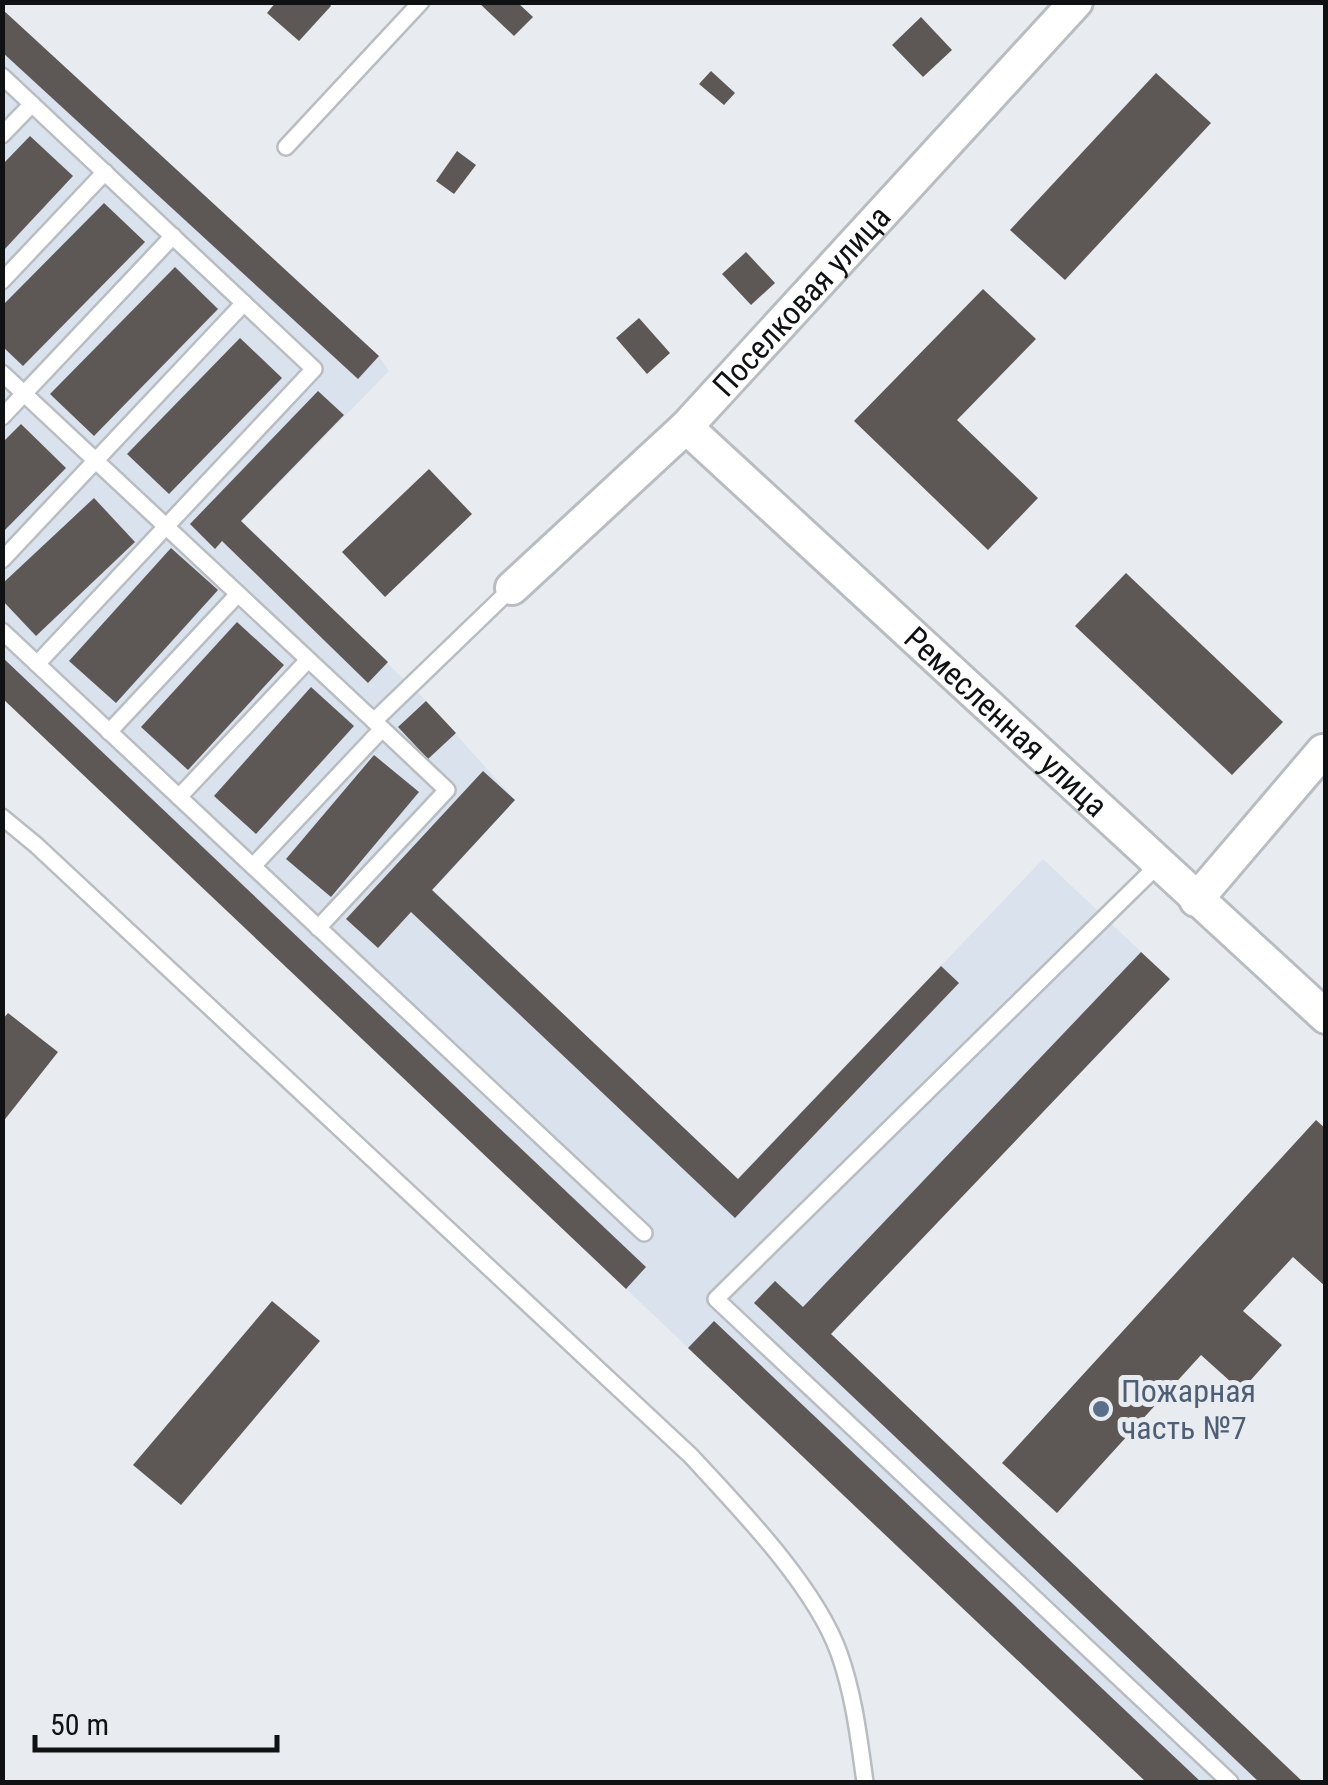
<svg xmlns="http://www.w3.org/2000/svg" width="1328" height="1785" font-family="'Roboto Condensed',sans-serif">
  <rect width="100%" height="100%" fill="#e8ecf1"/>
  <path fill="#d9e2ed" d="M2 9 379 356 389 371 242 521 426 701 515 800 433 890 737 1179 1043 859 1170 979 831 1334 1303 1782H1146L3 698Z"/>
  <g fill="#5d5855">
    <path d="M276 2H328L331 6 299 41 267 13Z"/>
    <path d="M478 2H517L533 17 514 36Z"/>
    <path d="M2 9 379 356 358 379 2 52Z"/>
    <path d="M921 17 952 50 923 77 892 45Z"/>
    <path d="M711 71 735 93 724 105 699 84Z"/>
    <path d="M1156 73 1211 123 1065 280 1010 230Z"/>
    <path d="M30 136 73 176 2 252V165Z"/>
    <path d="M457 151 476 165 454 194 436 181Z"/>
    <path d="M104 203 145 242 23 366 2 346V306Z"/>
    <path d="M746 252 775 283 751 305 722 274Z"/>
    <path d="M175 267 218 309 94 436 50 394Z"/>
    <path d="M983 289 1036 339 957 420 1038 498 988 550 854 421Z"/>
    <path d="M639 318 670 353 647 374 616 338Z"/>
    <path d="M240 338 282 378 169 494 127 454Z"/>
    <path d="M318 391 344 415 241 521 388 662 368 683 222 541 215 549 190 524Z"/>
    <path d="M21 424 66 468 2 533V443Z"/>
    <path d="M429 469 472 514 385 597 342 552Z"/>
    <path d="M94 498 135 542 36 636 2 600V584Z"/>
    <path d="M171 548 218 590 116 703 69 661Z"/>
    <path d="M1126 573 1283 722 1232 775 1075 626Z"/>
    <path d="M237 622 284 665 188 770 141 727Z"/>
    <path d="M2 657 646 1267 626 1289 2 698Z"/>
    <path d="M311 687 354 726 256 834 214 796Z"/>
    <path d="M426 701 456 733 428 759 398 727Z"/>
    <path d="M374 755 419 792 331 897 286 859Z"/>
    <path d="M483 771 515 800 432 890 738 1179 941 966 959 983 735 1218 411 912 378 948 346 919Z"/>
    <path d="M1141 952 1170 979 831 1334 1303 1782H1259L754 1303 775 1281 803 1307Z"/>
    <path d="M8 1013 58 1052 2 1123V1020Z"/>
    <path d="M1316 1120 1326 1129V1287L1293 1257 1243 1311 1282 1345 1241 1391 1201 1355 1057 1513 1002 1463Z"/>
    <path d="M272 1301 320 1341 181 1505 133 1465Z"/>
    <path d="M714 1321 1201 1782H1146L688 1348Z"/>
  </g>
  <g fill="none" stroke-linecap="round" stroke-linejoin="round">
    <defs>
      <g id="service">
        <path d="M2 76 314 369 37 664"/>
        <path d="M2 135 32 104"/>
        <path d="M286 147 421 2"/>
        <path d="M2 281 105 172"/>
        <path d="M2 373 374 721 512 588"/>
        <path d="M2 417 173 236"/>
        <path d="M2 560 244 303"/>
        <path d="M2 631 644 1233"/>
        <path d="M109 732 238 594"/>
        <path d="M179 797 308 660"/>
        <path d="M2 817 36 845 691 1456C740 1509 815 1586 839 1653 854 1695 859 1739 865 1782"/>
        <path d="M1158 865 716 1299 1230 1782"/>
        <path d="M253 866 382 729"/>
        <path d="M318 928 447 790 374 721"/>
      </g>
      <g id="minor">
        <path id="s1" d="M686 427 1326 1017"/>
        <path id="s2" d="M512 588 686 427 1076 2"/>
        <path d="M1196 900 1323 751"/>
      </g>
    </defs>
    <use href="#service" stroke="#b9bdc2" stroke-width="20"/>
    <use href="#minor" stroke="#b9bdc2" stroke-width="38"/>
    <use href="#service" stroke="#fff" stroke-width="15"/>
    <use href="#minor" stroke="#fff" stroke-width="32"/>
  </g>
  <circle fill="#5c6f8a" stroke="#e8ecf1" stroke-width="4" cx="1101" cy="1409" r="10"/>
  <g text-anchor="middle" dominant-baseline="central" stroke-width="10" stroke-linejoin="round" paint-order="stroke">
    <g font-size="32" fill="#101113" stroke="#e8ecf1">
      <text stroke="none"><textPath href="#s2" startOffset="408">Поселковая улица</textPath></text>
      <text stroke="none"><textPath href="#s1" startOffset="435">Ремесленная улица</textPath></text>
    </g>
    <g font-size="32" fill="#4e5e75" stroke="#e8ecf1" text-anchor="start">
      <text x="1121" y="1391">Пожарная<tspan x="1121" dy="37">часть №7</tspan></text>
    </g>
  </g>
  <rect width="1328" height="1785" fill="none" stroke="#101113" stroke-width="10"/>
  <path d="M35 1735v15h242v-15" fill="none" stroke="#101113" stroke-width="5"/>
  <text x="50" y="1735" font-size="30" fill="#101113" stroke="#e8ecf1" stroke-width="8" paint-order="stroke">50 m</text>
</svg>
